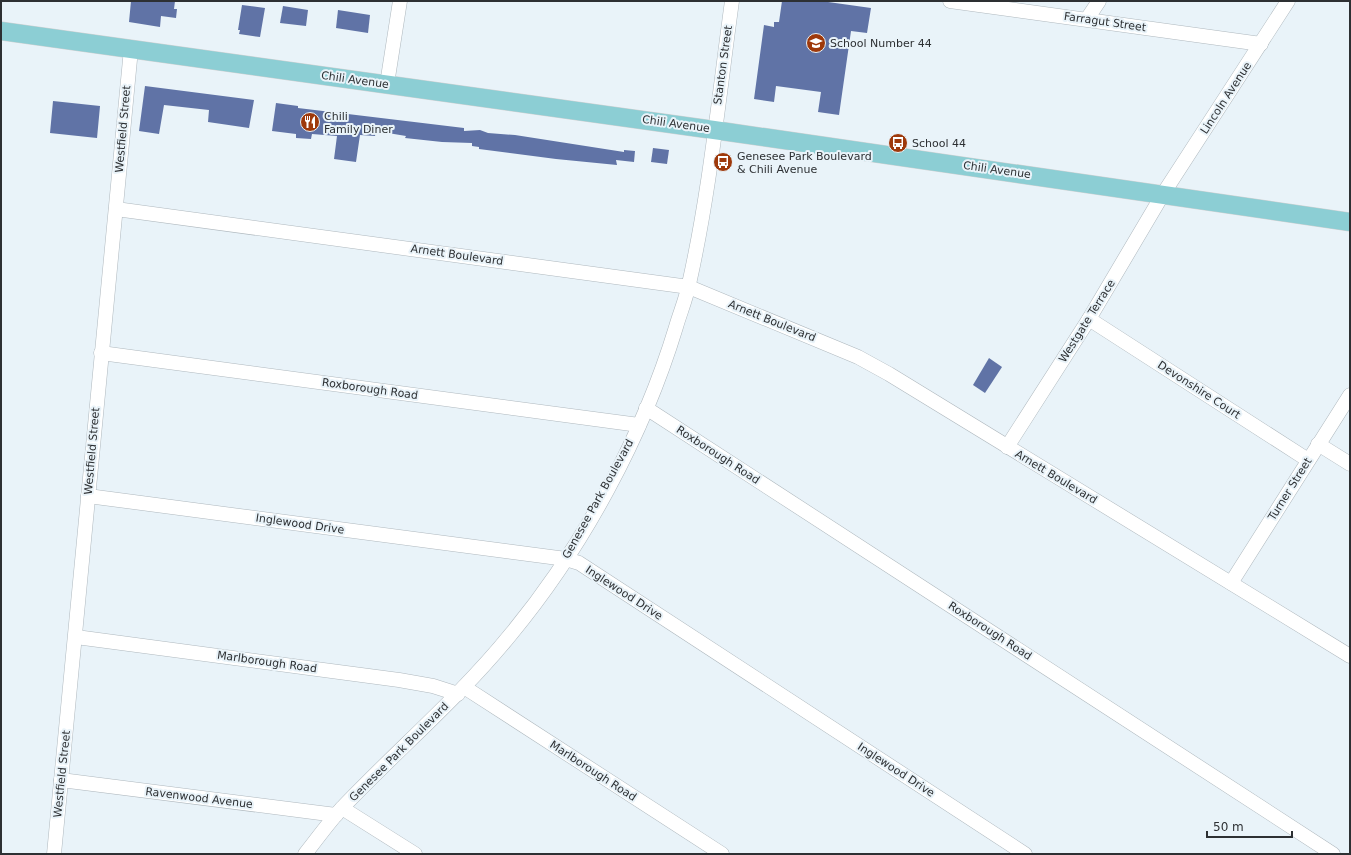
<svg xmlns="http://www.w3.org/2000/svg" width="1351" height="855" font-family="'DejaVu Sans',sans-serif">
  <rect width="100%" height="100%" fill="#e9f3f9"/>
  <g fill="#6073a6">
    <path d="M131 1H175L174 9H177L176 18 161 16 160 27 129 22Z"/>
    <path d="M782 1H821L871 8 867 33 851 31 839 115 818 112 821 92 776 86 774 102 754 99 764 25 774 27V22H779Z"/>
    <path d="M242 5 265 8 260 37 239 34 240 30H238Z"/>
    <path d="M283 6 308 10 306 26 280 23Z"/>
    <path d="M338 10 370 15 368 33 336 28Z"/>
    <path d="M145 86 254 100 249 128 208 122 209 110 164 105 159 134 139 131Z"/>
    <path d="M53 101 100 106 97 138 50 133Z"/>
    <path d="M276 103 298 106V108L464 128V131L480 130 488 133 515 135 624 152V150L635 151 634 162 616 160 617 165 556 159 479 149V147L472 146V143L442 142 405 138 406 136 376 131 375 136 360 135 356 162 334 159 337 136 312 134 311 139 296 138V134L272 131Z"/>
    <path d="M653 148 669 150 667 164 651 162Z"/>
    <path d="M989 358 1002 367 985 393 973 385Z"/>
  </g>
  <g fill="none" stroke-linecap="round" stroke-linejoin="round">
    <defs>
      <g id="minor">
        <path d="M950 1 1261 44"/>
        <path d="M1087 19 1099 1"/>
        <path d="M387 84 400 1"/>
        <path d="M116 209 689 287 858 357 889 374 1350 656"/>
        <path d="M1089 319 1308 460"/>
        <path d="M101 353 639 425"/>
        <path d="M646 408 1333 854"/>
        <path d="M1318 444 1350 464"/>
        <path d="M1007 447 1089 319 1163 194 1288 1"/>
        <path d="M88 496 566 559 579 563 1025 854"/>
        <path d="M1231 583 1350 395"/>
        <path d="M76 637 399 680 433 686 458 694"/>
        <path d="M464 687 722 854"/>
        <path d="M61 780 336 815"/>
        <path d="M342 808 415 854"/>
        <path d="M54 854 131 49"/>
        <path d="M305 854C317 839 329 822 342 808 398 749 460 697 511 634 583 547 643 436 676 327 680 313 686 299 689 284 710 191 719 95 732 1"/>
      </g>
      <path id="major" d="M1 31 714 130 1350 222"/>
    </defs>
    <use href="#minor" stroke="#afb8be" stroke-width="15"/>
    <use href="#major" stroke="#d1d1d2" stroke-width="19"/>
    <use href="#minor" stroke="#fff" stroke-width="14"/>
    <use href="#major" stroke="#8cced4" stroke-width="18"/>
  </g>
  <defs>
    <symbol id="school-disc" viewBox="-11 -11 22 22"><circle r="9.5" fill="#9e390b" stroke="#e9f3f9"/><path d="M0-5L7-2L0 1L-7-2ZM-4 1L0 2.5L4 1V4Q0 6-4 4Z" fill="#fff"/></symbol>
    <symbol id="restaurant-disc" viewBox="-11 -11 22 22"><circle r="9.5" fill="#9e390b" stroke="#e9f3f9"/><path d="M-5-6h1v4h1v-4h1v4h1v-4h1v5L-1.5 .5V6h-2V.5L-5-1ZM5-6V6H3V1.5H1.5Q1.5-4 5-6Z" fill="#fff"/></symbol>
    <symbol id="bus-disc" viewBox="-11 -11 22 22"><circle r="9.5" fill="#9e390b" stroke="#e9f3f9"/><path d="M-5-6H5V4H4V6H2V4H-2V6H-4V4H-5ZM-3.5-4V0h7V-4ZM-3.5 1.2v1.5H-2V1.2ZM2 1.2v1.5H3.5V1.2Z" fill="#fff"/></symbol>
  </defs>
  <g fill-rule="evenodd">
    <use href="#school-disc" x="805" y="32" width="22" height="22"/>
    <use href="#restaurant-disc" x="299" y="111" width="22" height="22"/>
    <use href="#bus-disc" x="887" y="132" width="22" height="22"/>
    <use href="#bus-disc" x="712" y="151" width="22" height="22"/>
  </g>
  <g text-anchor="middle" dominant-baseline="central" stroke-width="4" stroke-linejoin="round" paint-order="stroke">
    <g font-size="11" fill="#2d3033" stroke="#e9f3f9">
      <text transform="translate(1105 22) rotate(8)">Farragut Street</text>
      <text transform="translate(723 65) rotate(-82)">Stanton Street</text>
      <text transform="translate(355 80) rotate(8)">Chili Avenue</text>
      <text transform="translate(1226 98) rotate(-57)">Lincoln Avenue</text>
      <text transform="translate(676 124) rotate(8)">Chili Avenue</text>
      <text transform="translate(123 129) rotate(-85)">Westfield Street</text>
      <text transform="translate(997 170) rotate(8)">Chili Avenue</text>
      <text transform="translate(457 255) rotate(8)">Arnett Boulevard</text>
      <text transform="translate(772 321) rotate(22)">Arnett Boulevard</text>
      <text transform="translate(1087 321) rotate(-58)">Westgate Terrace</text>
      <text transform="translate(370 389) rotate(8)">Roxborough Road</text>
      <text transform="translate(1199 390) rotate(33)">Devonshire Court</text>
      <text transform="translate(92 451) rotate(-85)">Westfield Street</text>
      <text transform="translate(718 455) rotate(33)">Roxborough Road</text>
      <text transform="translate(1056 477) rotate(31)">Arnett Boulevard</text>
      <text transform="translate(1290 489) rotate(-58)">Turner Street</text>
      <text transform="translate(598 499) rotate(-61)">Genesee Park Boulevard</text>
      <text transform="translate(300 524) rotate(8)">Inglewood Drive</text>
      <text transform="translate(624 593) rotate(33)">Inglewood Drive</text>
      <text transform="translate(990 631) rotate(33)">Roxborough Road</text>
      <text transform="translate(267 662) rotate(8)">Marlborough Road</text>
      <text transform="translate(399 752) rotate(-45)">Genesee Park Boulevard</text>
      <text transform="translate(896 770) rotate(33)">Inglewood Drive</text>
      <text transform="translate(593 771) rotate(33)">Marlborough Road</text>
      <text transform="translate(62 774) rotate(-84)">Westfield Street</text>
      <text transform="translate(199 798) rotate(7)">Ravenwood Avenue</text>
    </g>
    <g font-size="11" fill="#2d3033" stroke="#e9f3f9" text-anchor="start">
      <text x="830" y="43">School Number 44</text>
      <text x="324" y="116">Chili<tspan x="324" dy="13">Family Diner</tspan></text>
      <text x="912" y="143">School 44</text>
      <text x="737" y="156">Genesee Park Boulevard<tspan x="737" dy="13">&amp; Chili Avenue</tspan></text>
    </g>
  </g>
  <rect width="1351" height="855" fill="none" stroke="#2d3033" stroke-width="4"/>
  <path d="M1207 831v6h85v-6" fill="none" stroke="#2d3033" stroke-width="2"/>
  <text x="1213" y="831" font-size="12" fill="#2d3033" stroke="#e9f3f9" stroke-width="3" paint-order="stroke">50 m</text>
</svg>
